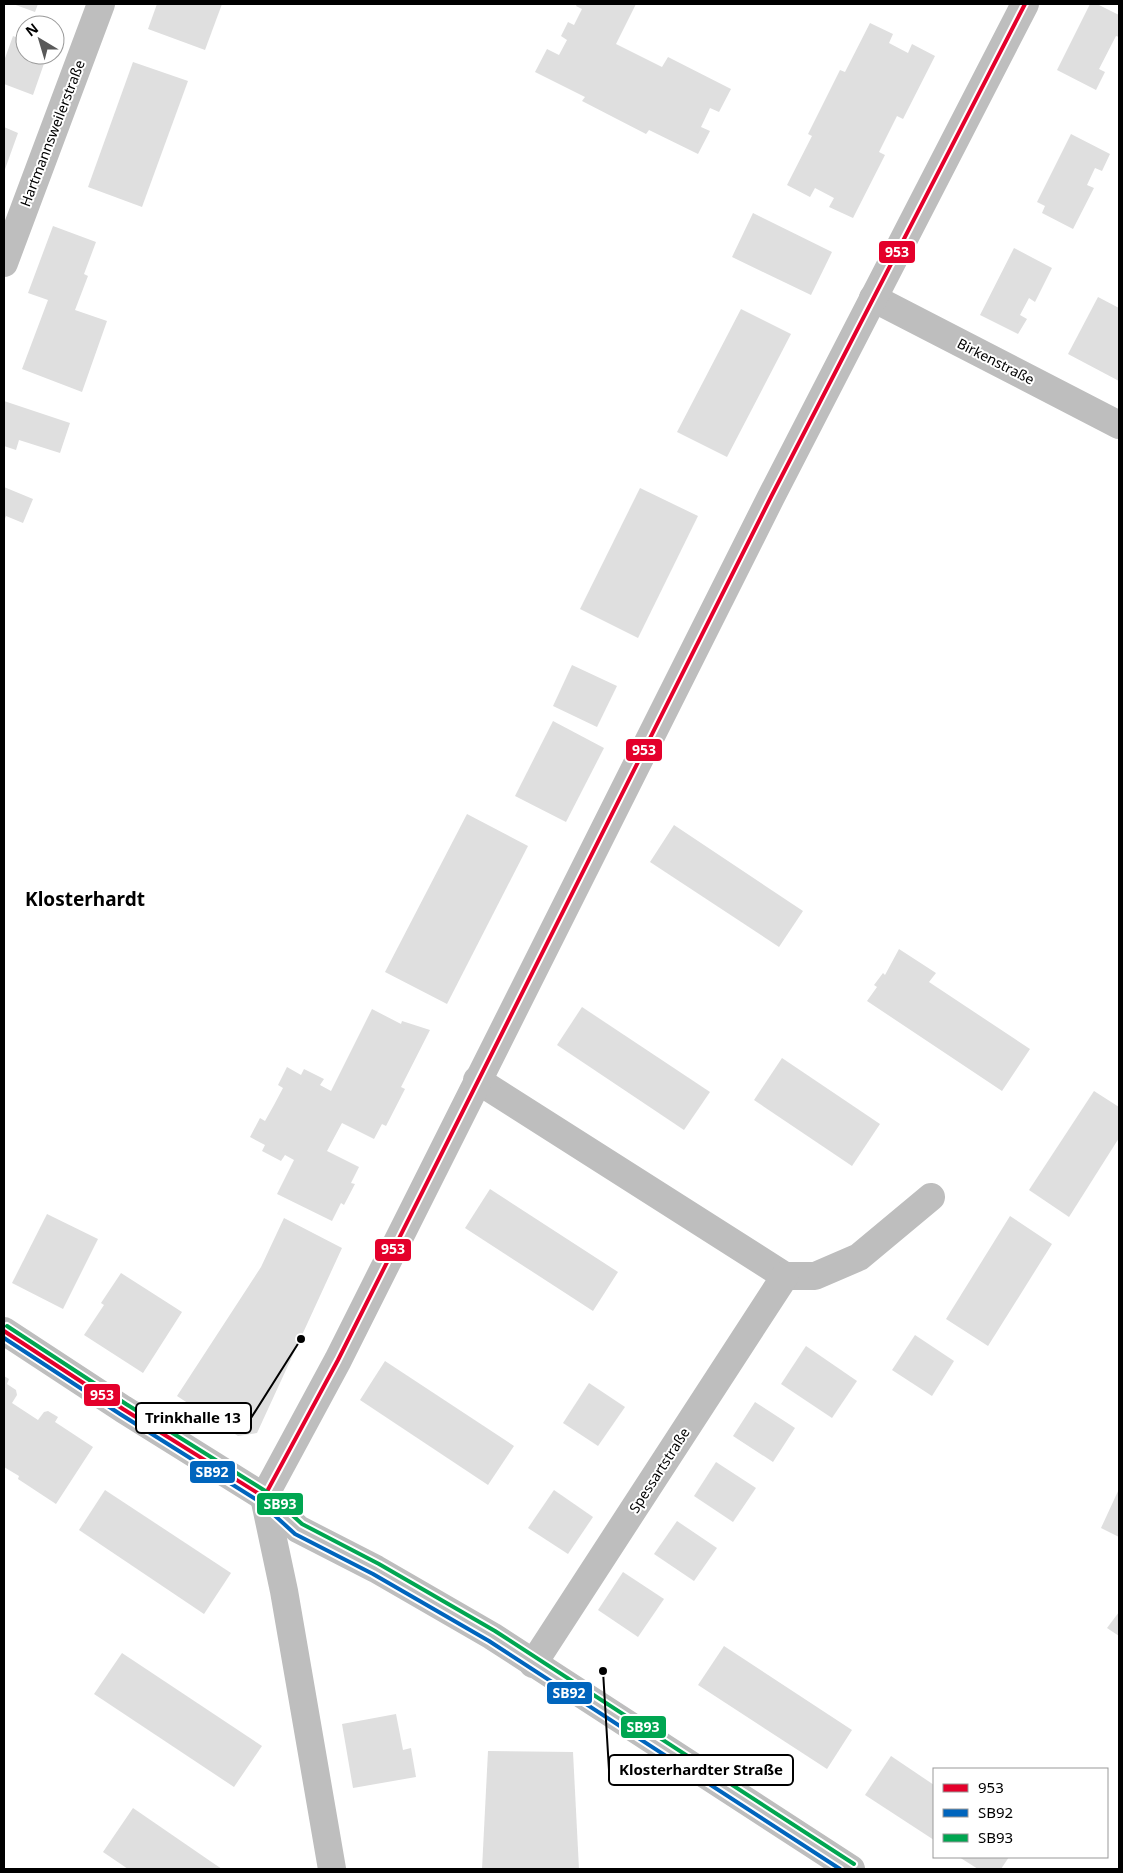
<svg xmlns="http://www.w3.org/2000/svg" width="1123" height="1873" font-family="'Noto Sans',sans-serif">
  <rect width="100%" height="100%" fill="#fff"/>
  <g fill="#dfdfdf">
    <path d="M13 4H38L35 12Z"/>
    <path d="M157 4H222L205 50 148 29Z"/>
    <path d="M577 4H636L616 44 662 67 668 57 731 89 719 112 710 108 701 127 710 131 698 154 649 130 646 134 582 101 585 97 535 72 547 49 559 55 567 40 561 36 568 22 574 25 582 9 576 6Z"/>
    <path d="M1090 4H1097L1119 15V37L1116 36 1099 69 1105 72 1096 90 1057 70Z"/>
    <path d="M870 23 893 34 889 43 908 53 912 44 935 56 903 119 897 116 879 152 885 155 853 218 829 207 834 198 815 188 810 197 787 185 812 136 808 134 840 70 845 72Z"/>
    <path d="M13 36 25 41V55H47L33 95 4 84V61Z"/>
    <path d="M133 62 188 81 142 207 88 187Z"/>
    <path d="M4 127 18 133 4 172Z"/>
    <path d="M1071 134 1110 154 1102 171 1095 168 1087 185 1094 188 1073 229 1042 213 1045 206 1037 202Z"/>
    <path d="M753 213 832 252 811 295 732 257Z"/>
    <path d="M53 226 96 242 84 274 88 276 75 310 107 321 82 392 22 369 48 300 28 293Z"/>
    <path d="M1014 248 1052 268 1035 302 1029 298 1020 315 1027 319 1018 334 980 315Z"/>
    <path d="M1098 297 1119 308V381L1068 354Z"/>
    <path d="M741 309 791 334 727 457 677 432Z"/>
    <path d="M4 401 70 423 60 453 19 440 16 450 4 446Z"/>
    <path d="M4 487 33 499 23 523 6 516 4 521Z"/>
    <path d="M640 488 698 516 638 638 580 609Z"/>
    <path d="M572 665 617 686 597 727 553 706Z"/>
    <path d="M553 721 604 748 566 822 515 796Z"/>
    <path d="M467 814 528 846 447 1004 385 972Z"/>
    <path d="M674 825 803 911 779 947 650 862Z"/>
    <path d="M899 949 936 973 929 982 1030 1049 1002 1091 867 1001 877 987 874 985 883 973 885 975Z"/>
    <path d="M582 1007 710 1092 684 1130 557 1045Z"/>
    <path d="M372 1009 401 1024 402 1021 430 1030 401 1087 405 1089 386 1126 382 1124 374 1139 342 1123 335 1136 327 1151 359 1167 351 1183 355 1184 344 1205 341 1203 332 1221 277 1194 294 1160 285 1155 281 1161 262 1151 265 1145 250 1137 260 1118 265 1121 274 1105 283 1088 278 1085 287 1067 301 1075 304 1069 324 1079 320 1085 331 1091Z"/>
    <path d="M782 1058 880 1124 852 1166 754 1100Z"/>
    <path d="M1094 1091 1119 1107V1138L1069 1217 1029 1190Z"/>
    <path d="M490 1189 618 1272 593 1311 465 1228Z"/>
    <path d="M47 1214 98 1239 63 1309 12 1283Z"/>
    <path d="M1010 1216 1052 1244 988 1346 946 1319Z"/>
    <path d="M284 1218 342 1248 257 1433 238 1436 177 1396 261 1267Z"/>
    <path d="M121 1273 182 1312 143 1373 84 1335 104 1305 101 1303Z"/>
    <path d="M915 1335 954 1361 932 1396 892 1370Z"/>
    <path d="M806 1346 857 1381 832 1418 781 1384Z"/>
    <path d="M385 1361 514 1446 488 1485 360 1400Z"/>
    <path d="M4 1376 9 1379 7 1384 16 1390 17 1395 12 1403 38 1420 44 1412 48 1411 58 1417 55 1422 93 1447 56 1504 18 1479 19 1476 4 1467Z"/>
    <path d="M589 1383 625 1407 598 1446 563 1423Z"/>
    <path d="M755 1402 795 1428 773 1462 733 1436Z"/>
    <path d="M716 1462 756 1488 733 1522 694 1496Z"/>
    <path d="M1119 1489V1537L1101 1528Z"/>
    <path d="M105 1490 231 1573 204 1614 79 1530Z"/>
    <path d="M554 1490 593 1517 568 1554 528 1528Z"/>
    <path d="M677 1521 717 1548 694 1581 654 1554Z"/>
    <path d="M623 1572 664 1599 638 1637 598 1610Z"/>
    <path d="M1119 1612V1636L1107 1628Z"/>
    <path d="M724 1646 852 1730 827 1769 698 1685Z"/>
    <path d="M122 1653 262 1746 234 1787 94 1694Z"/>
    <path d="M396 1714 403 1750 411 1748 416 1777 353 1788 342 1724Z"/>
    <path d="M488 1751 573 1752 579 1869H482Z"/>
    <path d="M891 1756 934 1785V1840L865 1795Z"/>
    <path d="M133 1808 213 1863 222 1869H128L103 1852Z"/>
    <path d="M959 1857H1009L1001 1869H978Z"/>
  </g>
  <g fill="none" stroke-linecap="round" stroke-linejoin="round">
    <g stroke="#bebebe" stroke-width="28">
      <path d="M4 263 101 4"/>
      <path d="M873 298 1119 425"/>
      <path d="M477 1080 785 1276H815L859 1257 931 1197"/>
      <path d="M4 1331 123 1409 264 1497 298 1529 376 1569 492 1636 851 1869"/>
      <path d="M533 1664 785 1276"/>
      <path d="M332 1869 284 1591 264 1497 338 1360 771 497 1025 4"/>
    </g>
    <defs>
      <g id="bus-1">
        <path d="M4 1331 123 1409 264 1497"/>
        <path d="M264 1497 338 1360 771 497 1025 4"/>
      </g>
      <path id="bus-2" d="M4 1338 120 1414 260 1502 295 1534 373 1574 489 1641 840 1869"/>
      <path id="bus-3" d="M7 1326 126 1404 267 1492 302 1524 379 1564 495 1631 854 1864"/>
    </defs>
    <use href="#bus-1" stroke="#fff" stroke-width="8"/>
    <use href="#bus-2" stroke="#fff" stroke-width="8"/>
    <use href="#bus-3" stroke="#fff" stroke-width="8"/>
    <use href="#bus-1" stroke="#e4002b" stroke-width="4"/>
    <use href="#bus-2" stroke="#0065bd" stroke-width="4"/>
    <use href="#bus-3" stroke="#00a651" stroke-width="4"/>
  </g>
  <g text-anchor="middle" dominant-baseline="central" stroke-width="4" stroke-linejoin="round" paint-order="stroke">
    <g font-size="14" fill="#000" stroke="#fff">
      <text transform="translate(52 133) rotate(-69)">Hartmannsweilerstraße</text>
      <text transform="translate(996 361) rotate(27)">Birkenstraße</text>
      <text transform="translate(659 1470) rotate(-57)">Spessartstraße</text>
    </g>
    <g font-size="19" font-weight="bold" fill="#000" stroke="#fff">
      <text x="85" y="899">Klosterhardt</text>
    </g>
  </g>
  <path fill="none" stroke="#000" stroke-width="2" d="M301 1339L251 1418M603 1671L609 1770"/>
  <g fill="#000" stroke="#fff" stroke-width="2">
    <circle cx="301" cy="1339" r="5"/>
    <circle cx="603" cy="1671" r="5"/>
  </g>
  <g fill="#fff" stroke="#000" stroke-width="2">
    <rect x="136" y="1403" width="115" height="30" rx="5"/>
    <rect x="609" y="1755" width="184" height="30" rx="5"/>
  </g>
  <g font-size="15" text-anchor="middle" font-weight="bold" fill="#000">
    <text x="193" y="1423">Trinkhalle 13</text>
    <text x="701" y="1775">Klosterhardter Straße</text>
  </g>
  <g stroke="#fff" stroke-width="2">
    <rect x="878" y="240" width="38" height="24" rx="5" fill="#e4002b"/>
    <rect x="625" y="738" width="38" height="24" rx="5" fill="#e4002b"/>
    <rect x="374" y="1238" width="38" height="24" rx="5" fill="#e4002b"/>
    <rect x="83" y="1383" width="38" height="24" rx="5" fill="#e4002b"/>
    <rect x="189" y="1460" width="47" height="24" rx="5" fill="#0065bd"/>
    <rect x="256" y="1492" width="48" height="24" rx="5" fill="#00a651"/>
    <rect x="546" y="1681" width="47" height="24" rx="5" fill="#0065bd"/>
    <rect x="620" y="1715" width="47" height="24" rx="5" fill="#00a651"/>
  </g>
  <g font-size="14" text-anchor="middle" font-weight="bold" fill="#fff">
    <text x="897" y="257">953</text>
    <text x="644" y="755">953</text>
    <text x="393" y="1254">953</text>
    <text x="102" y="1400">953</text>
    <text x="212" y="1477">SB92</text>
    <text x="280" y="1509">SB93</text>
    <text x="569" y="1698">SB92</text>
    <text x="643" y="1732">SB93</text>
  </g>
  <rect width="1123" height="1873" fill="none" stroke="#000000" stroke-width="10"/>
  <rect x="933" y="1768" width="175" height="90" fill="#ffffff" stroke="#999999"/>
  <rect x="943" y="1784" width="25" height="8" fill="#e4002b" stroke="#999999"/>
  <text x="978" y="1793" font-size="15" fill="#000000">953</text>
  <rect x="943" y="1809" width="25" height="8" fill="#0065bd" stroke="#999999"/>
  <text x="978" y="1818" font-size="15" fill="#000000">SB92</text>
  <rect x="943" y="1834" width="25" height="8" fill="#00a651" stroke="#999999"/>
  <text x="978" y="1843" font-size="15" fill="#000000">SB93</text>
  <g transform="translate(40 40) rotate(322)"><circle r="24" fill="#ffffff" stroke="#999999"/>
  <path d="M0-4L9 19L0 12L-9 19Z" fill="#595959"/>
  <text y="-8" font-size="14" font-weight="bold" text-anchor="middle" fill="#000000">N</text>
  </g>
</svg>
